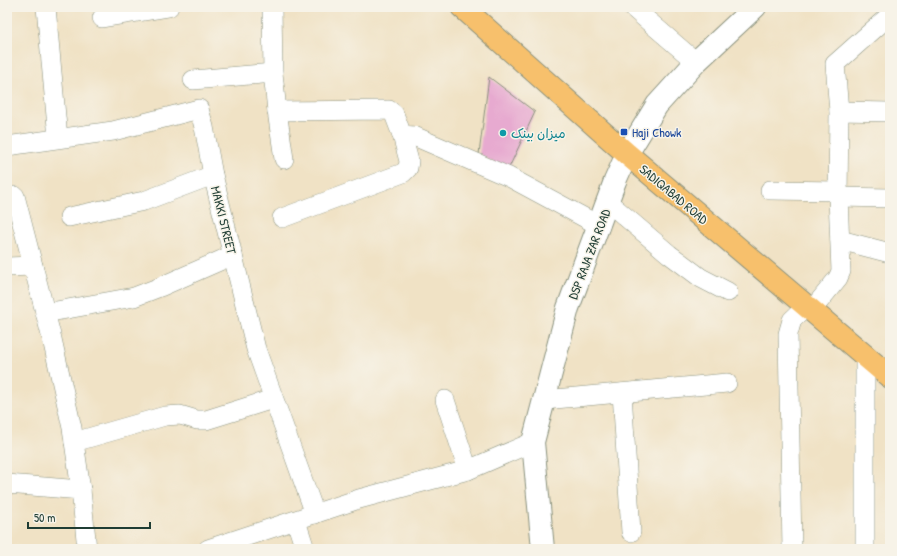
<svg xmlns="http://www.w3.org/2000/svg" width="897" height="556" font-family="'Patrick Hand','Playpen Sans Arabic',sans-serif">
  <rect width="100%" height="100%" fill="#f7f3e8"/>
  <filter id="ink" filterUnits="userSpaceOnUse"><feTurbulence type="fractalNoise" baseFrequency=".025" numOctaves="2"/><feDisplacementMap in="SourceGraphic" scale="8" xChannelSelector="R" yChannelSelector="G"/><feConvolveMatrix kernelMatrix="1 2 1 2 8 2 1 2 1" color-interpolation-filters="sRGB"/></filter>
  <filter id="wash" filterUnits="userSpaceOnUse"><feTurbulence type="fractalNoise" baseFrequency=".012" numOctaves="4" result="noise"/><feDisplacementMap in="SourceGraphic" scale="16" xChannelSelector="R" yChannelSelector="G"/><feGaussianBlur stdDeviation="0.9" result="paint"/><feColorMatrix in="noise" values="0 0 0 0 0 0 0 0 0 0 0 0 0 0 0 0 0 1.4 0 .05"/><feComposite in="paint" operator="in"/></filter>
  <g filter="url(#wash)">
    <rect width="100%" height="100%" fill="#f0e2c5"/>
    <g id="blocks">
      <path fill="#e7aad0" d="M489 77 535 112 507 172 479 154Z"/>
    </g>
  </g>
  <g filter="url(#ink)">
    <use href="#blocks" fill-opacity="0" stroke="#88907c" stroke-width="1"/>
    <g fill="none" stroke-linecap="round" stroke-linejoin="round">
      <defs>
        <g id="minor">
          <path d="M46 7 58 138"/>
          <path d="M272 7 273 73 277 111 389 110 394 114 402 135 414 136 509 177 600 226"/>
          <path d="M632 7 696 62"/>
          <path d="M102 18 169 7"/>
          <path d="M193 80 273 73"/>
          <path d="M277 111 284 159"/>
          <path d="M839 111 890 112"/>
          <path d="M7 146 113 131 199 109 204 127 213 175 256 349 315 514"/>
          <path d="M770 190 838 191"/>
          <path d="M15 196 52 339 72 428 81 490"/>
          <path d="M838 197 890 198"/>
          <path d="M608 202 669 254 701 278 728 292"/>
          <path d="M69 217 144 201 213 175"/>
          <path d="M282 218 403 173 408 168 409 161 402 135"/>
          <path d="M840 240 890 253"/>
          <path d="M7 267 33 266"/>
          <path d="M812 310 838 278 841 271 838 197 839 111 835 64 890 15"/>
          <path d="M45 313 134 297 160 287 233 255"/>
          <path d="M865 355V549"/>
          <path d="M622 393 631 532"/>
          <path d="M445 400 468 470"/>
          <path d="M544 400 727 383"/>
          <path d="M74 442 165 416 180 415 197 420H206L273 399"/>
          <path d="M7 484 81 490 87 549"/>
          <path d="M296 521 305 549"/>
          <path d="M208 549 359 499 468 470 533 442"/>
          <path d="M792 549 788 334 792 320 807 306"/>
        </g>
        <path id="tertiary" d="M543 549 533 442 568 308 615 181 627 154 657 105 696 62 755 7"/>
        <path id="primary" d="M462 7 627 154 890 377"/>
      </defs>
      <use href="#minor" stroke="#88907c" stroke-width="20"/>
      <use href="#tertiary" stroke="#88907c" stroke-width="24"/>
      <use href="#primary" stroke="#88907c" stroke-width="24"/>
      <use href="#minor" stroke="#fff" stroke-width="19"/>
      <use href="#tertiary" stroke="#fff" stroke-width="22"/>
      <use href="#primary" stroke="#f7c06c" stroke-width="22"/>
    </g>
  </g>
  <rect fill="#1a4fb4" stroke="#f7f3e8" stroke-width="1.5" x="620" y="128" width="8" height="8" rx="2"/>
  <circle fill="#0f9aa8" stroke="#f7f3e8" stroke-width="1.5" cx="503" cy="133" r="4"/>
  <g text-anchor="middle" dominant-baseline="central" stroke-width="3" stroke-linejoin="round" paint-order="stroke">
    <g font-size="13" fill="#164399" stroke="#f7f3e8" text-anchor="start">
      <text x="632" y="132">Haji Chowk</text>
    </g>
    <g font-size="13" fill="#0d838f" stroke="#f7f3e8" text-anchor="start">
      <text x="511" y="133">میزان بینک</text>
    </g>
    <g font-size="13" fill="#1f3d34" stroke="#f7f3e8">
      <text transform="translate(674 194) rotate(40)">SADIQABAD ROAD</text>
      <text transform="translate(224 220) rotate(76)">MAKKI STREET</text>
      <text transform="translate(589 254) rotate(-69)">DSP RAJA ZAR ROAD</text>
    </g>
  </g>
  <rect width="897" height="556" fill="none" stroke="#f7f3e8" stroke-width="24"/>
  <path d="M28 522v6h122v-6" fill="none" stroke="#1f3d34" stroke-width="2"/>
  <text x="34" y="522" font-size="12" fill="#1f3d34" stroke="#f7f3e8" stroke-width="3" paint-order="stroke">50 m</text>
</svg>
